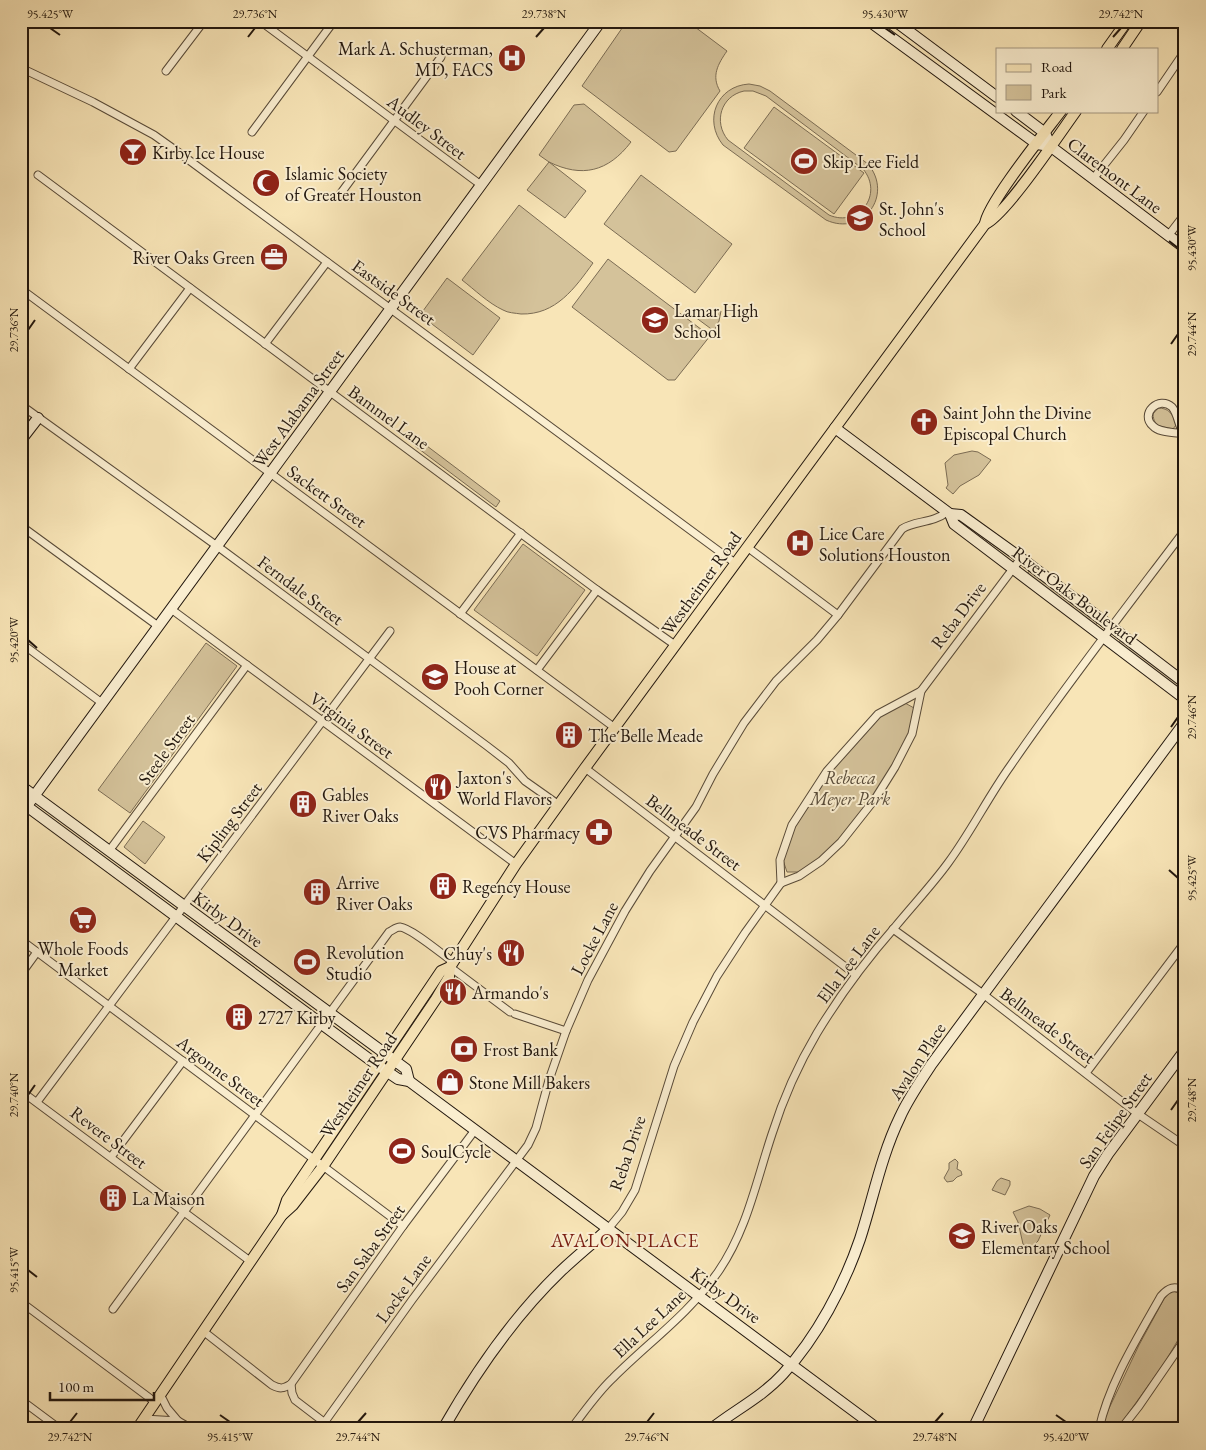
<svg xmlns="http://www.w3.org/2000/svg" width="1206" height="1450" font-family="'EB Garamond',serif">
  <rect width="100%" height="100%" fill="#f8e5b7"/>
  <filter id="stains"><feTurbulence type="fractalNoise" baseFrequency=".004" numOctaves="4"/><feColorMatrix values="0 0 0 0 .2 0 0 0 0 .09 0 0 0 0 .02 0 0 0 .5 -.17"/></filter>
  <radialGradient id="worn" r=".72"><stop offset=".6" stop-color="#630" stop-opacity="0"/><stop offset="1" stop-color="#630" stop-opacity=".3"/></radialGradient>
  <g fill="#d4c29a" stroke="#7b6c54" fill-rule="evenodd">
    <path d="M627 21H687L727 51C718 64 711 76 720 91L676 151 669 152 582 86Z"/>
    <path d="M749 84 760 86 770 91 868 164C894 195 863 237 826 220L723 145C703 120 717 86 749 84ZM744 91H753L766 96 863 169C884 194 859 228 829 215L728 140C713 122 721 96 744 91Z"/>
    <path d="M584 104 631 142C608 172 582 178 549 162L586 191 565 218 527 190 549 162 539 155 574 105Z"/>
    <path d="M774 107 864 173 834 214 744 148Z"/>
    <path d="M641 175 732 244 695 293 604 224Z"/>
    <path d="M519 205 593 263C575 288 556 315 521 314 515 313 508 313 503 310 488 303 475 290 462 280Z"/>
    <path d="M608 259 710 336 675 380H668L572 307Z"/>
    <path d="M447 278 500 318 473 355 420 315Z"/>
    <path d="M693 310 721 311 719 321 714 331 691 314Z"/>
    <path d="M359 397 392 420 388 425 356 401Z"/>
    <path d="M1158 408C1169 408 1173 414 1176 425L1173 429C1161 426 1154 428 1153 414Z"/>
    <path d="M419 440 500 501 496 507 415 446Z"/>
    <path d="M972 451 978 452 991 460 979 475 960 486 953 494 946 488 948 485 945 463 954 455Z"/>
    <path d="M523 544 585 590 537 656 474 610Z"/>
    <path d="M1029 571 1098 622 1094 627 1026 576Z"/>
    <path d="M1121 640 1185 688V696L1117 645Z"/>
    <path d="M206 643 237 666 130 813 98 790Z"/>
    <path d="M905 703 914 708 909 733 893 766 872 797 839 839 819 858 799 872H787L783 860 795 827 830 773 880 717Z"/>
    <path d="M143 821 165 837 145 864 124 847Z"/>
    <path d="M955 1159 958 1162 957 1169 961 1171 962 1175 957 1177 953 1181 947 1182 944 1178 949 1169V1163Z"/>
    <path d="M1001 1178 1010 1181V1185L1005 1195 992 1190 997 1181Z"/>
    <path d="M1029 1206 1040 1209 1050 1215 1038 1241 1032 1247H1027L1023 1244 1018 1222 1013 1212Z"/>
    <path d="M1173 1291 1185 1295V1328L1165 1362 1120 1425 1116 1429H1103L1104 1419 1139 1345 1164 1299 1169 1292Z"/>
  </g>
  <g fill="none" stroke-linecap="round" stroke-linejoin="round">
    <defs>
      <g id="street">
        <path d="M260 21 481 185"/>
        <path d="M21 68 93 102 154 135 178 152 735 563"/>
        <path d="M166 71 204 21"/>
        <path d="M1157 92 1185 51"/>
        <path d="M252 132 334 21"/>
        <path d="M38 175 597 590 675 645"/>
        <path d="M1093 179 1124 140 1144 111"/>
        <path d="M338 197 441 57"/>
        <path d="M1168 236 1185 214"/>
        <path d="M21 289 615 728"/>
        <path d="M265 344 327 262"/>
        <path d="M129 369 190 288"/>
        <path d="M21 405 217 546 487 746 509 763 525 781 559 805"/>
        <path d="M1183 434C1174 432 1159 433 1153 426 1139 414 1159 395 1172 407 1179 415 1178 428 1185 435"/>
        <path d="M21 526 158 626"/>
        <path d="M747 547 838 615"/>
        <path d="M171 609 516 864"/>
        <path d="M460 614 521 533"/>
        <path d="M21 643 102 703"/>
        <path d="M537 670 597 590"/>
        <path d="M585 768 856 975"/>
        <path d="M109 851 247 665"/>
        <path d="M781 883 780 860 792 825 827 771 878 714 921 691 1021 558"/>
        <path d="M893 929 983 994 1138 1114 1185 1146"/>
        <path d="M21 940 403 1226"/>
        <path d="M450 967 510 1012"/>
        <path d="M21 974 37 952"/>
        <path d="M515 1014 566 1031"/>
        <path d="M1086 1073 1185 942"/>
        <path d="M21 1091 250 1261"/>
        <path d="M37 1102 390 631"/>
        <path d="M111 1157 183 1061"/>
        <path d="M608 1229 622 1212 635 1190 674 1066 693 1022 717 976 745 933 781 883 799 876 821 861 841 842 875 799 895 767 912 734 921 691"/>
        <path d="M21 1302 155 1402"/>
        <path d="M113 1309 389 932C393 930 396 927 400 927 411 928 443 955 453 962"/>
        <path d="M203 1331 272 1385C280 1389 283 1389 291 1384L403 1226 475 1130"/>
        <path d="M291 1384 292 1393 295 1400 333 1429"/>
        <path d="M160 1394 167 1408 178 1421"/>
        <path d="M21 1400 60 1429"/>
        <path d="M144 1419 178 1421 192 1429"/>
        <path d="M324 1423 412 1300 528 1145 536 1128 549 1080 566 1031 588 980 625 911 650 871 696 807 713 774 744 723 776 681 817 640 838 615 902 529C915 520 932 524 947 512"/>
        <path d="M571 1429C585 1411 597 1393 613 1378 650 1341 688 1315 718 1272 747 1230 756 1182 772 1134 783 1099 798 1065 817 1033 840 995 866 960 895 927 913 905 932 885 948 863 971 832 988 797 1011 765 1066 685 1126 608 1185 530"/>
        <path d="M1099 1429C1109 1383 1138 1337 1161 1296 1169 1287 1174 1286 1185 1290"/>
        <path d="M1121 1429 1139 1406 1185 1339"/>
      </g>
      <g id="secondary">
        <path d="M869 21 1037 144 1050 146"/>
        <path d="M895 21 997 97"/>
        <path d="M1016 111 1045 133 1048 140"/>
        <path d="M1050 146 1185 248"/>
        <path d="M835 428 950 514 954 524 1185 699"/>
        <path d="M21 440 38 418"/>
        <path d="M950 514 961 515 1021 558 1185 683"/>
        <path d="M21 786 406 1069 409 1081"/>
        <path d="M21 802 373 1062 398 1079 409 1081 878 1429"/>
        <path d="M21 814 601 21"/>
        <path d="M443 1429C476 1371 514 1316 562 1270 577 1256 593 1243 608 1229"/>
        <path d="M711 1429C735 1410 762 1397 783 1374 817 1337 844 1286 860 1239 873 1199 881 1156 900 1117 908 1099 920 1082 931 1065L1185 722"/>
        <path d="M973 1429 1094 1176 1108 1154 1185 1050"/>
      </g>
      <g id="primary">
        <path d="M1107 49 1127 21"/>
        <path d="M1122 49 1141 21"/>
        <path d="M985 224C987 204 1046 131 1061 111"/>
        <path d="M282 1215 287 1200 441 971 450 967 516 864 585 768 985 224C1005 216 1060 133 1076 111"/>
        <path d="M137 1429 282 1215 293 1205 324 1165 436 999 449 977 450 967"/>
      </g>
    </defs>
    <use href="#street" stroke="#584a38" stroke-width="9"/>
    <use href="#secondary" stroke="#22170e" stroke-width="12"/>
    <use href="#primary" stroke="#22170e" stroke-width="12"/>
    <use href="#street" stroke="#faeed0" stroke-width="7"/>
    <use href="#secondary" stroke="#faeed0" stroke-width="10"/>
    <use href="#primary" stroke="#f8e5b7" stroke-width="10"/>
  </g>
  <path fill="none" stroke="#22170e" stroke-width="2" d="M50 28 60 35M885 28 895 35M248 37 255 28M536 37 544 28M1113 37 1121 28M1169 241 1178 248M28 330 35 320M1171 344 1178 334M28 640 37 648M1171 727 1178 717M1169 870 1178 878M28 1095 35 1085M1171 1110 1178 1100M28 1270 37 1277M220 1415 230 1422M1056 1415 1066 1422M70 1422 77 1413M358 1422 366 1413M647 1422 654 1413M935 1422 943 1413"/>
  <defs>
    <symbol id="hospital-disc" viewBox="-11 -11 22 22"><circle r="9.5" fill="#8f2418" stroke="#faeed0"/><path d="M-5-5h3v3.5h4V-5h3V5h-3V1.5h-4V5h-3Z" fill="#fff"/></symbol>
    <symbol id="bar-disc" viewBox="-11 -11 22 22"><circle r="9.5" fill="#8f2418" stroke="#faeed0"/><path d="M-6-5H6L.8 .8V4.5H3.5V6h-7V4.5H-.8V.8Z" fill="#fff"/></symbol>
    <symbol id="stadium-disc" viewBox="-11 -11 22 22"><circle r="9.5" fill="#8f2418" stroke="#faeed0"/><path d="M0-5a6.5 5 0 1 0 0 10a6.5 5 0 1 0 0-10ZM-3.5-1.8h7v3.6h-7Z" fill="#fff"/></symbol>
    <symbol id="mosque-disc" viewBox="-11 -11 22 22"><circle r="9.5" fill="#8f2418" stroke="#faeed0"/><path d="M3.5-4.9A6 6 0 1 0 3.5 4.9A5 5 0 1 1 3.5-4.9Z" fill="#fff"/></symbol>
    <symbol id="school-disc" viewBox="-11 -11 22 22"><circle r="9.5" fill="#8f2418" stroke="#faeed0"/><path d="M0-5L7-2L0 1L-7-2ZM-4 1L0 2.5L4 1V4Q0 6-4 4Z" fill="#fff"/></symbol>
    <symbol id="office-disc" viewBox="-11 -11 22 22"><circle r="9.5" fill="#8f2418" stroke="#faeed0"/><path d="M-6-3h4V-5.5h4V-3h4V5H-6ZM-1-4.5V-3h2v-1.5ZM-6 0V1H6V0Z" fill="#fff"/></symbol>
    <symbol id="church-disc" viewBox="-11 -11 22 22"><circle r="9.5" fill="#8f2418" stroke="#faeed0"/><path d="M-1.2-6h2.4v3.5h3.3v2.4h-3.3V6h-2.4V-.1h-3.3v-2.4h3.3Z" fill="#fff"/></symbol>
    <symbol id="building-disc" viewBox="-11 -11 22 22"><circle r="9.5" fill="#8f2418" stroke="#faeed0"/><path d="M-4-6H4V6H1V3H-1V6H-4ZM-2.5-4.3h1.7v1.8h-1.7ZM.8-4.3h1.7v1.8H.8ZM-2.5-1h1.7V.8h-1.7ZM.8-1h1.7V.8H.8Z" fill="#fff"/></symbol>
    <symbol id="restaurant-disc" viewBox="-11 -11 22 22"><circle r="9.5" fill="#8f2418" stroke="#faeed0"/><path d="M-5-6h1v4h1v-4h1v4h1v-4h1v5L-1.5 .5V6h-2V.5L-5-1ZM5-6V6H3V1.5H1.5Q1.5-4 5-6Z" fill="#fff"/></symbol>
    <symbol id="pharmacy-disc" viewBox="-11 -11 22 22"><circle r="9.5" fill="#8f2418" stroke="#faeed0"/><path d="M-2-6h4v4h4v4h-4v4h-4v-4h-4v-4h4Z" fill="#fff"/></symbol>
    <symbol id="supermarket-disc" viewBox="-11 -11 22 22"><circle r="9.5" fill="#8f2418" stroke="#faeed0"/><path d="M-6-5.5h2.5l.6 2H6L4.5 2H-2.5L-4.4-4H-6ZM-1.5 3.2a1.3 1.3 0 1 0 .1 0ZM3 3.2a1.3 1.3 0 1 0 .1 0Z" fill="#fff"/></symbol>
    <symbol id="bank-disc" viewBox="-11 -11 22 22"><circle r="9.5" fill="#8f2418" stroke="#faeed0"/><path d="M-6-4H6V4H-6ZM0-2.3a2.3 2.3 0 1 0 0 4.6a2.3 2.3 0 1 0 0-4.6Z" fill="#fff"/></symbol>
    <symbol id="shop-disc" viewBox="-11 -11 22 22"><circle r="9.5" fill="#8f2418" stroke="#faeed0"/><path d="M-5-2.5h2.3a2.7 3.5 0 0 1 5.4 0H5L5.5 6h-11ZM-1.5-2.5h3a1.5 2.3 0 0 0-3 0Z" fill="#fff"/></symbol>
  </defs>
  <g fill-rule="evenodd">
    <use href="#hospital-disc" x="496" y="42" width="32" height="32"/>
    <use href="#bar-disc" x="117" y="136" width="32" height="32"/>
    <use href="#stadium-disc" x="788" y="145" width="32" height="32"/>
    <use href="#mosque-disc" x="250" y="167" width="32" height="32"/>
    <use href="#school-disc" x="844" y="202" width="32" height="32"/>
    <use href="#office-disc" x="258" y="241" width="32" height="32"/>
    <use href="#school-disc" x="639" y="304" width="32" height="32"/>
    <use href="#church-disc" x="908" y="406" width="32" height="32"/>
    <use href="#hospital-disc" x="784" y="527" width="32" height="32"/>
    <use href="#school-disc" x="419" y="661" width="32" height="32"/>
    <use href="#building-disc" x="553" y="719" width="32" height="32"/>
    <use href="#restaurant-disc" x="422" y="771" width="32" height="32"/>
    <use href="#building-disc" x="287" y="788" width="32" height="32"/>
    <use href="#pharmacy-disc" x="583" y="816" width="32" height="32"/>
    <use href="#building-disc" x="427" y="870" width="32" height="32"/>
    <use href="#building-disc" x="301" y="876" width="32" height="32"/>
    <use href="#supermarket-disc" x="67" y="904" width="32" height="32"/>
    <use href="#restaurant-disc" x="495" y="937" width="32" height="32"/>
    <use href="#stadium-disc" x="291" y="946" width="32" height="32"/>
    <use href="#restaurant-disc" x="437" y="976" width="32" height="32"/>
    <use href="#building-disc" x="223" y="1001" width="32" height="32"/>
    <use href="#bank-disc" x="448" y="1033" width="32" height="32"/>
    <use href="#shop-disc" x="434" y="1066" width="32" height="32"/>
    <use href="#stadium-disc" x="386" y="1135" width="32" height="32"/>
    <use href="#building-disc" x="97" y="1182" width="32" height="32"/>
    <use href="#school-disc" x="946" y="1220" width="32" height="32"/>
  </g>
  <g text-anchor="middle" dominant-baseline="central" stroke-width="4" stroke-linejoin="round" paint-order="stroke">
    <g font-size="18" fill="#22170e" stroke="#faeed0" text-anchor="start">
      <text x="493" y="48" text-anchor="end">Mark A. Schusterman,<tspan x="493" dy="21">MD, FACS</tspan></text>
      <text x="152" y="152">Kirby Ice House</text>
      <text x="823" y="161">Skip Lee Field</text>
      <text x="285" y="173">Islamic Society<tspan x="285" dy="21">of Greater Houston</tspan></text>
      <text x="879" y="208">St. John's<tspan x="879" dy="21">School</tspan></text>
      <text x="255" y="257" text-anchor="end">River Oaks Green</text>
      <text x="674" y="310">Lamar High<tspan x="674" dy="21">School</tspan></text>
      <text x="943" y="412">Saint John the Divine<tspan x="943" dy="21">Episcopal Church</tspan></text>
      <text x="819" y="533">Lice Care<tspan x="819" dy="21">Solutions Houston</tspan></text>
      <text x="454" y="667">House at<tspan x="454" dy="21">Pooh Corner</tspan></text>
      <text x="588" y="735">The Belle Meade</text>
      <text x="457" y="777">Jaxton's<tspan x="457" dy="21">World Flavors</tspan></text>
      <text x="322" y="794">Gables<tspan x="322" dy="21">River Oaks</tspan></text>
      <text x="580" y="832" text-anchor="end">CVS Pharmacy</text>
      <text x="336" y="882">Arrive<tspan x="336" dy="21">River Oaks</tspan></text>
      <text x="462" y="886">Regency House</text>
      <text x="83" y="948" text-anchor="middle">Whole Foods<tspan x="83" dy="21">Market</tspan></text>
      <text x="326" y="952">Revolution<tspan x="326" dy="21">Studio</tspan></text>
      <text x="492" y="953" text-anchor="end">Chuy's</text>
      <text x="472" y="992">Armando's</text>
      <text x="258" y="1017">2727 Kirby</text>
      <text x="483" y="1049">Frost Bank</text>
      <text x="469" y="1082">Stone Mill Bakers</text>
      <text x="421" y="1151">SoulCycle</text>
      <text x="132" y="1198">La Maison</text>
      <text x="981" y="1226">River Oaks<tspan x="981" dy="21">Elementary School</tspan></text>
    </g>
    <g font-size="18" fill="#22170e" stroke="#faeed0">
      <text transform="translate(427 127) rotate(37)">Audley Street</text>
      <text transform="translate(1115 175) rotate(37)">Claremont Lane</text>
      <text transform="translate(394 292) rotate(36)">Eastside Street</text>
      <text transform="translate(298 408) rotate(-54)">West Alabama Street</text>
      <text transform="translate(389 417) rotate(36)">Bammel Lane</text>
      <text transform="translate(327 496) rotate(36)">Sackett Street</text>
      <text transform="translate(701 583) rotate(-54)">Westheimer Road</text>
      <text transform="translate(301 590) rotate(37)">Ferndale Street</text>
      <text transform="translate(1075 595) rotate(37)">River Oaks Boulevard</text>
      <text transform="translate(958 615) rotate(-53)">Reba Drive</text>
      <text transform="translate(352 725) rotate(36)">Virginia Street</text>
      <text transform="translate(166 749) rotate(-54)">Steele Street</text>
      <text transform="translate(229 822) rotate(-53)">Kipling Street</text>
      <text transform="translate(694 832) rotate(37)">Bellmeade Street</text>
      <text transform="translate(228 919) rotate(36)">Kirby Drive</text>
      <text transform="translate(594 938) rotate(-62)">Locke Lane</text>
      <text transform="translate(848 964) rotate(-53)">Ella Lee Lane</text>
      <text transform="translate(1048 1025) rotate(37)">Bellmeade Street</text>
      <text transform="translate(917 1061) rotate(-57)">Avalon Place</text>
      <text transform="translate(221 1071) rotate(37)">Argonne Street</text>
      <text transform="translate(358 1085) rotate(-56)">Westheimer Road</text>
      <text transform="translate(1115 1120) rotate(-55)">San Felipe Street</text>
      <text transform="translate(109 1137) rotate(37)">Revere Street</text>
      <text transform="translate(627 1153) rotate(-71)">Reba Drive</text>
      <text transform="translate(370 1248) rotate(-54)">San Saba Street</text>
      <text transform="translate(403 1288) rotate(-54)">Locke Lane</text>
      <text transform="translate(726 1295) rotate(36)">Kirby Drive</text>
      <text transform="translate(649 1323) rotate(-43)">Ella Lee Lane</text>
    </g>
    <g font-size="18" font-style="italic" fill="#574a38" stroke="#faeed0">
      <text x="850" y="777">Rebecca<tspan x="850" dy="21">Meyer Park</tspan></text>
    </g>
    <g font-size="19" letter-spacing="1" fill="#7a1f14" stroke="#faeed0">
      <text x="625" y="1240">AVALON PLACE</text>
    </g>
  </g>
  <rect width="1206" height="1450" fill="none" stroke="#f8e5b7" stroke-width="55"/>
  <rect x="996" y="48" width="162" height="65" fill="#faeed0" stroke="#a49882"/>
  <rect x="1006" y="64" width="25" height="8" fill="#f8e5b7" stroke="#a49882"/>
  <text x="1041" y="72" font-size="15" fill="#22170e">Road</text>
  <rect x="1006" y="85" width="25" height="15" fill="#d4c29a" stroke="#a49882"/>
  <text x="1041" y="98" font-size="15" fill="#22170e">Park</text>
  <path d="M50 1392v8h104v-8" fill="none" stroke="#22170e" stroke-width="2.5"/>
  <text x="58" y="1392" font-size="15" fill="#22170e" stroke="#faeed0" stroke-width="4" paint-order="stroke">100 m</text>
  <rect x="28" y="28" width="1150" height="1394" fill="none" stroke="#22170e" stroke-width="2"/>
  <g font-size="12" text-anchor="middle" fill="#22170e">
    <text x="50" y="18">95.425°W</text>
    <text x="255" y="18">29.736°N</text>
    <text x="544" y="18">29.738°N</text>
    <text x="885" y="18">95.430°W</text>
    <text x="1121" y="18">29.742°N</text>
    <text transform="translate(1192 248) rotate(-90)" y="4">95.430°W</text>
    <text transform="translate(14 330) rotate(-90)" y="4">29.736°N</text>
    <text transform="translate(1192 334) rotate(-90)" y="4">29.744°N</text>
    <text transform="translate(14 640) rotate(-90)" y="4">95.420°W</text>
    <text transform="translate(1192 717) rotate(-90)" y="4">29.746°N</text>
    <text transform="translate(1192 878) rotate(-90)" y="4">95.425°W</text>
    <text transform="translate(14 1095) rotate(-90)" y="4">29.740°N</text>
    <text transform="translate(1192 1100) rotate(-90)" y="4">29.748°N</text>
    <text transform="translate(14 1270) rotate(-90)" y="4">95.415°W</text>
    <text x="70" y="1441">29.742°N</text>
    <text x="230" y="1441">95.415°W</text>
    <text x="358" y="1441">29.744°N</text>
    <text x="647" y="1441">29.746°N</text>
    <text x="935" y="1441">29.748°N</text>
    <text x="1066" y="1441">95.420°W</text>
  </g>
  <rect width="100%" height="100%" filter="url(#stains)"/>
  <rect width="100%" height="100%" fill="url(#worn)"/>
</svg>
